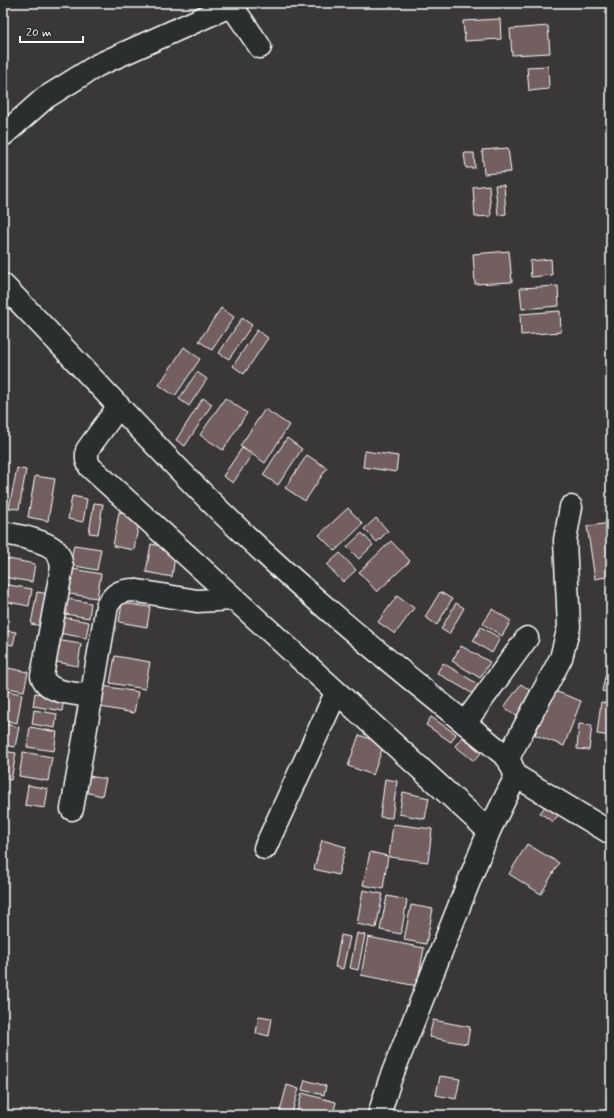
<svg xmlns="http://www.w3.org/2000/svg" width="614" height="1118" font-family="Mynerve,sans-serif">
  <rect width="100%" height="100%" fill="#393738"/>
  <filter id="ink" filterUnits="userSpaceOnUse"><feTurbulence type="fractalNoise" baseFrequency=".025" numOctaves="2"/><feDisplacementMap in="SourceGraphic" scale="8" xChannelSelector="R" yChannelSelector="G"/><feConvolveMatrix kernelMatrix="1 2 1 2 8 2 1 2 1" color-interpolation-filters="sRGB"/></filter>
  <g filter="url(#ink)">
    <g fill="#735f5f" stroke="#fff">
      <path d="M500 19 501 39 465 41 463 21Z"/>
      <path d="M548 26 550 53 512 55 510 29Z"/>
      <path d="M548 66 549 89 529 91 527 67Z"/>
      <path d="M508 148 511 172 484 174 482 150Z"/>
      <path d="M464 153H474L475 168H466Z"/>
      <path d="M489 185 491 216 475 217 473 187Z"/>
      <path d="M495 185H504L506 214 498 215Z"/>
      <path d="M509 251 512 282 475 284 473 254Z"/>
      <path d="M551 259 552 275 531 277 530 261Z"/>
      <path d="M558 286 559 306 522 309 520 288Z"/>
      <path d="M221 308 234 317 212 350 199 341Z"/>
      <path d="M560 311 561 332 521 335 520 314Z"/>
      <path d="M242 318 252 325 229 359 219 353Z"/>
      <path d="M257 330 268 338 244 374 233 366Z"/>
      <path d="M184 347 200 359 175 396 159 385Z"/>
      <path d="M197 372 207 379 189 406 179 399Z"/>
      <path d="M203 398 212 404 185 446 176 440Z"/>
      <path d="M225 398 247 413 223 450 200 435Z"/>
      <path d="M265 409 289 425 265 463 240 446Z"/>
      <path d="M287 438 302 449 278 485 263 475Z"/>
      <path d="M242 448 252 454 233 483 223 476Z"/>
      <path d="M365 451 398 456 396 472 363 467Z"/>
      <path d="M307 455 327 468 305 501 285 488Z"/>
      <path d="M17 468 26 470 19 509 9 508Z"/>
      <path d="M35 476 55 479 48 521 28 517Z"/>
      <path d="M72 496 87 499 83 522 68 519Z"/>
      <path d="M94 503 103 504 98 534 89 533Z"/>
      <path d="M348 508 363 524 335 551 319 535Z"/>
      <path d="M119 512 140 516 134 550 113 546Z"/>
      <path d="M376 518 388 531 377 542 364 529Z"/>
      <path d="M611 523V576L595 579 587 526Z"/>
      <path d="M362 533 373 545 359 559 347 547Z"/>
      <path d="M391 541 410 561 377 592 359 572Z"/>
      <path d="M151 544 176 549 172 577 146 572Z"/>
      <path d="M74 545 101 549 97 570 70 565Z"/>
      <path d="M340 553 356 570 343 582 327 565Z"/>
      <path d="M3 558 35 564 32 582 3 577Z"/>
      <path d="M73 569 101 574 97 598 69 594Z"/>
      <path d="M3 584 32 589 29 606 3 601Z"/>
      <path d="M37 592 49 594 43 626 31 624Z"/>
      <path d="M440 592 452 599 437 625 425 617Z"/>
      <path d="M397 596 414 608 395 634 378 622Z"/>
      <path d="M63 598 91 603 89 618 60 613Z"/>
      <path d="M122 603 150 607 147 627 119 622Z"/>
      <path d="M456 603 464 608 449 634 441 629Z"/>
      <path d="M492 609 511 621 502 636 483 624Z"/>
      <path d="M62 617 89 622 86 638 59 633Z"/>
      <path d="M481 627 500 638 492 653 473 641Z"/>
      <path d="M3 630 16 632 13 645 3 643Z"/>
      <path d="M50 639 81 644 78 666 46 660Z"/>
      <path d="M461 646 490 662 480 678 452 661Z"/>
      <path d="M115 656 150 662 145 689 110 683Z"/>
      <path d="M443 663 481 686 475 695 437 673Z"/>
      <path d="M3 667 28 672 24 691 3 687Z"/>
      <path d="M605 677 611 678V693L602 691Z"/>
      <path d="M521 684 538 696 521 719 504 707Z"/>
      <path d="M103 686 138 692 134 713 100 707Z"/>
      <path d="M3 690 22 694 17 723 3 720Z"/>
      <path d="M552 690 581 701 564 746 535 735Z"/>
      <path d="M35 693 64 698 62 711 33 706Z"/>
      <path d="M601 702 611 704V736L597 734Z"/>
      <path d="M34 710 57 714 55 728 32 724Z"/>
      <path d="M431 717 456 734 451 742 426 725Z"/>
      <path d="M3 724 19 727 15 747 3 745Z"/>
      <path d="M579 724 592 725 589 750 577 749Z"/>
      <path d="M30 727 57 732 54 751 27 747Z"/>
      <path d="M359 735 384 744 373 775 348 766Z"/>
      <path d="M462 737 481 753 474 761 455 746Z"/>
      <path d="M3 751 16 753 11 780 3 779Z"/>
      <path d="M23 752 52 757 48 781 19 776Z"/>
      <path d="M83 775 106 779 102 796 80 791Z"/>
      <path d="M385 779 397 781 392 818 380 817Z"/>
      <path d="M28 785 48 789 45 808 25 805Z"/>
      <path d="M403 792 429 798 425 819 399 814Z"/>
      <path d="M546 805 559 814 553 822 540 813Z"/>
      <path d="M393 824 432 829 428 862 389 857Z"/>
      <path d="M322 840 346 847 338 875 314 869Z"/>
      <path d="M527 844 559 863 541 894 509 874Z"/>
      <path d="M370 852 388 856 383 889 363 885Z"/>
      <path d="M363 890 383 894 376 928 357 924Z"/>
      <path d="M387 896 407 900 401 934 380 930Z"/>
      <path d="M411 905 433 909 426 944 404 940Z"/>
      <path d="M357 933 365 935 358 970 350 968Z"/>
      <path d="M341 935 350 937 343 969 335 967Z"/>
      <path d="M368 937 424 948 417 986 361 975Z"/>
      <path d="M259 1016 272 1018 269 1036 256 1033Z"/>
      <path d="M433 1020 470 1027 467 1044 429 1037Z"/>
      <path d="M440 1076 460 1079 456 1099 436 1095Z"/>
      <path d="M305 1080 326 1086 324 1095 302 1090Z"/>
      <path d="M287 1085 299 1089 291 1115H279Z"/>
      <path d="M302 1093 336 1102 333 1115H296Z"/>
      <path d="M60 1109 94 1113V1115H59Z"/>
    </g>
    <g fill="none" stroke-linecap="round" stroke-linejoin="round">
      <defs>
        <g id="minor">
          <path d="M3 135 45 98 98 65 223 9 232 8 236 12 260 47"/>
          <path d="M3 285C73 356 140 431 210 501 303 594 406 675 508 758L516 776 611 833"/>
          <path d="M119 406 87 450V460L90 467 489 831"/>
          <path d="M3 533C16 535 49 541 57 552 60 556 61 561 62 567L42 676C48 694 75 693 91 696"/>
          <path d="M465 723 527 638"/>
          <path d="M508 758 561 658 569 627 565 540 571 507"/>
          <path d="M72 809 107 606C114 594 119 591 132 590L197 601 234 599"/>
          <path d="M265 848 336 693"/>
          <path d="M379 1115 390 1080 489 831 516 776"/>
        </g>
      </defs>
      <use href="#minor" stroke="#fff" stroke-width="25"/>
      <use href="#minor" stroke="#2a2d2e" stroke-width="22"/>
    </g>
  </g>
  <rect width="614" height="1118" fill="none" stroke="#2a2d2e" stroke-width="16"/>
  <rect x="8" y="8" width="598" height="1102" fill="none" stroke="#fff" stroke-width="1.5" filter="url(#ink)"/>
  <path d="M20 36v6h63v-6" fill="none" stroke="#ffffff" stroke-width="2"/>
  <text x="26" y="36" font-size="12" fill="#ffffff" stroke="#2a2d2e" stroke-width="3" paint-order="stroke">20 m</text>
</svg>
